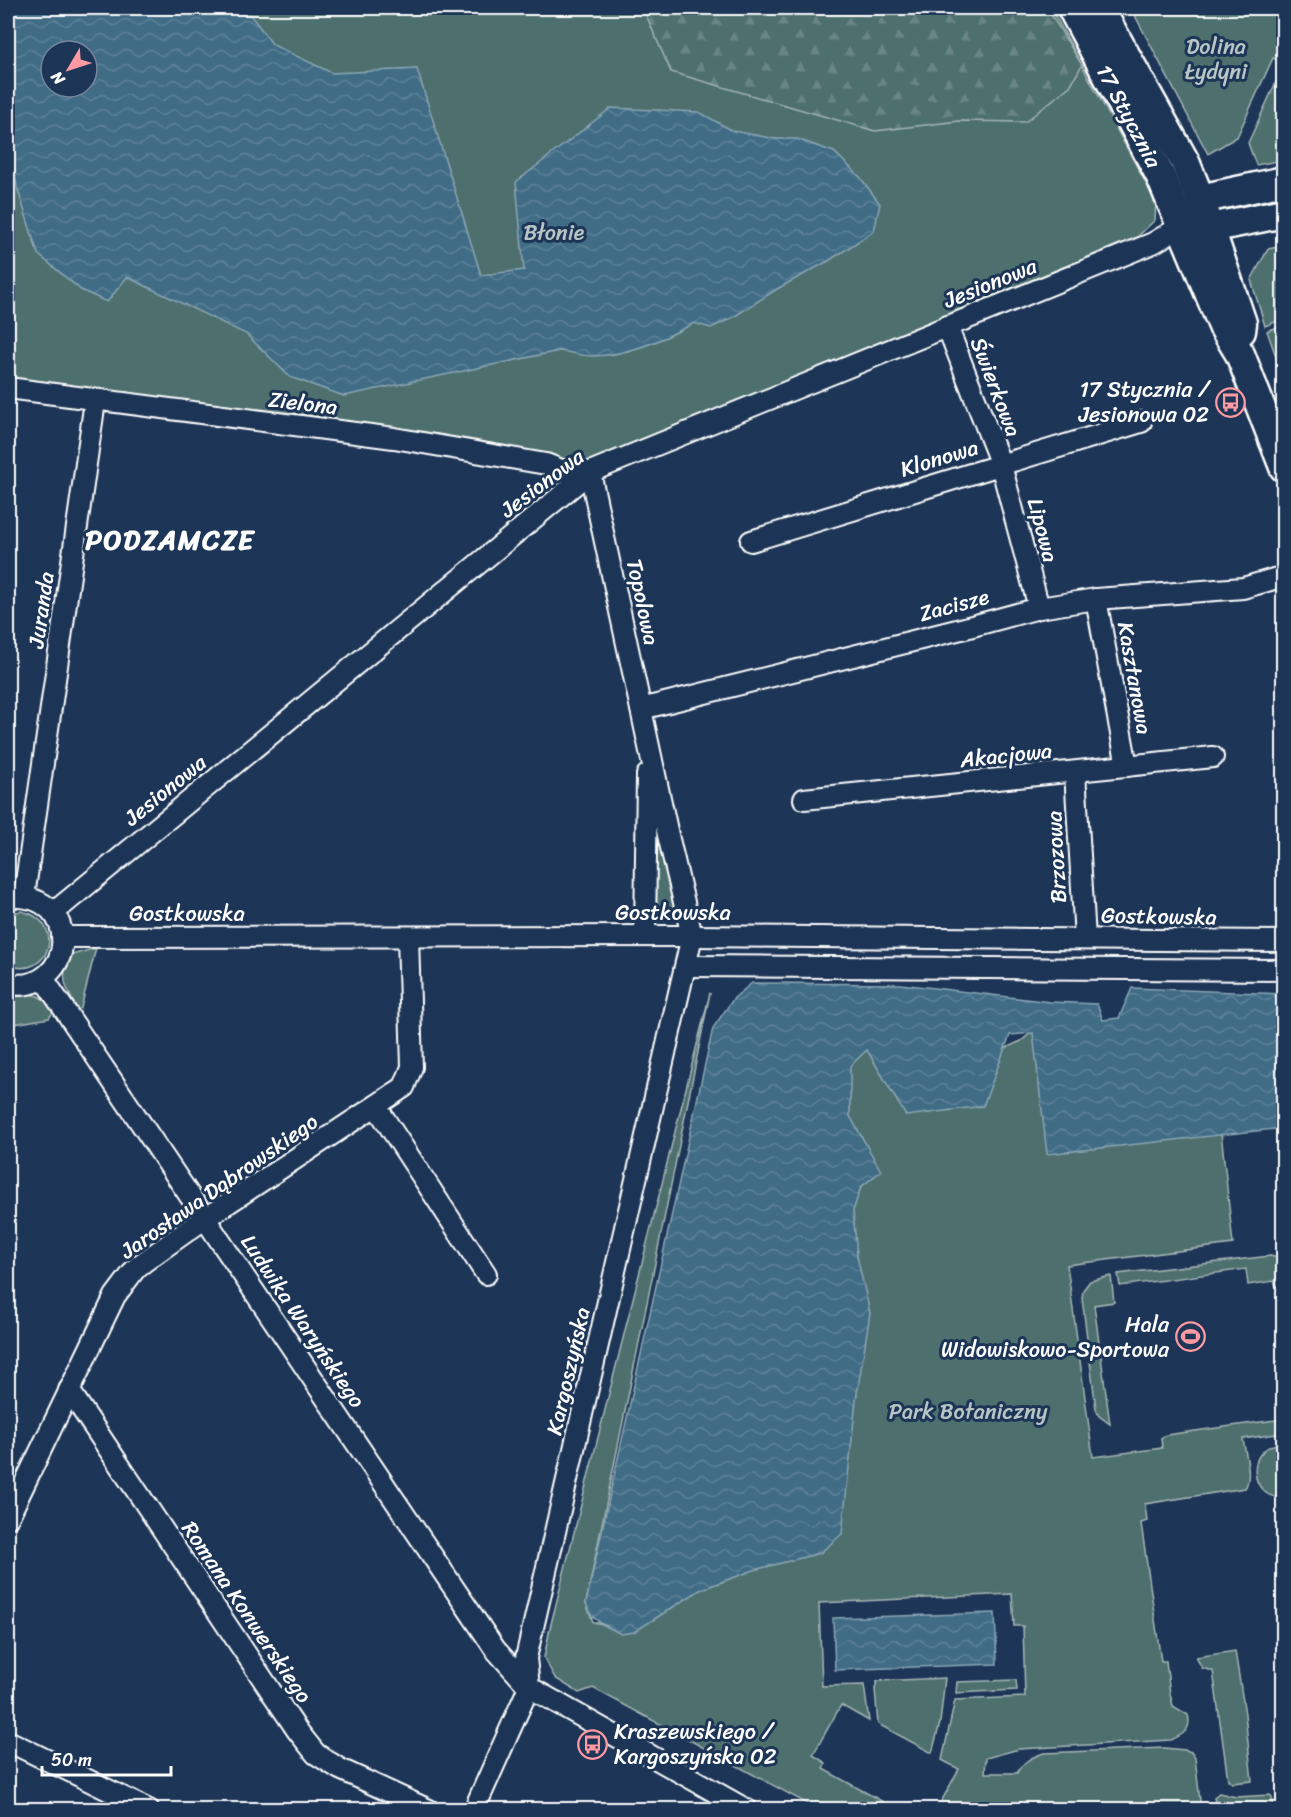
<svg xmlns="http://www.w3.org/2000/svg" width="1291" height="1817" font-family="Sriracha,sans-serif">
  <defs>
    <pattern id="forest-firs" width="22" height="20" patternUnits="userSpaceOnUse" patternTransform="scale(1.5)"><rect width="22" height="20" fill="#4e6f6e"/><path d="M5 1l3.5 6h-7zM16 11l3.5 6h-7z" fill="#698584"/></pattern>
    <pattern id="water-waves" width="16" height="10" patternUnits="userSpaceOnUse" patternTransform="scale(1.5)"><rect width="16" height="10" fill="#406c86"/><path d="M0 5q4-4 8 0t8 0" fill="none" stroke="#5d8298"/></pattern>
  </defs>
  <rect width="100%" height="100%" fill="#1d3557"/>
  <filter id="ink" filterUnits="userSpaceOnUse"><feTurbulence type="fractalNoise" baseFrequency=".0167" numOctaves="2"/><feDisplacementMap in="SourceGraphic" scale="12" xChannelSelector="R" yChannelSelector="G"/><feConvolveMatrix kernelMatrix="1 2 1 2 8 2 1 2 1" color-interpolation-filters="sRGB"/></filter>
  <g filter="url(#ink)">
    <g fill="#4e6f6e" stroke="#a6b7b6" stroke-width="1.5" fill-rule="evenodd">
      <path d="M8 8H1051L1156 202 1155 220 1137 237 581 464 8 378ZM51 51H87V87H51Z"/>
      <path d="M1131 8H1283V62L1273 58 1237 137 1208 154Z"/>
      <path d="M1283 67V160L1256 165 1248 143Z"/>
      <path d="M1283 246V319L1265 326 1251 280 1268 249Z"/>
      <path d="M1280 326 1283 327V376L1267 331Z"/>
      <path d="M656 820 676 916H655L654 821Z"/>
      <path d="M21 911C68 921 50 981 8 965V914Z"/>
      <path d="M96 948 81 1008 78 1010C67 991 57 975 72 955Z"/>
      <path d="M22 993C38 994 45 998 54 1011L49 1018 8 1025V998Z"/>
      <path d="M710 993 586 1603 593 1622 630 1629 840 1123 845 1061 869 1045 1004 1049 1021 1041 1036 1029 1219 1113 1233 1244 1067 1265 1093 1457 1162 1448 1161 1438 1166 1435 1283 1419V1433L1243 1439C1245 1452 1253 1477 1245 1488L1145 1504 1147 1521 1141 1523 1161 1661H1166L1170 1694 1173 1706 1188 1715C1192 1729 1183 1735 1171 1740L1019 1749 986 1758 985 1773H1017C1023 1761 1032 1757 1044 1753L1164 1748 1185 1750 1191 1752 1195 1758 1201 1809H937L959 1769 942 1760 955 1700 1025 1697 1023 1626H1014L1012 1594 819 1603 822 1686 864 1685 869 1721 841 1705 813 1755 826 1763 823 1769 896 1809H817L593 1688 579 1693 555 1678 544 1658 550 1628Z"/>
      <path d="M1270 1256 1283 1259V1285L1276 1286 1274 1281 1248 1285 1246 1269 1120 1286 1118 1274Z"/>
      <path d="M1111 1276 1114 1302 1094 1305 1110 1424 1099 1416 1096 1409 1082 1298 1083 1290 1090 1281Z"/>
      <path d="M1283 1443V1497C1250 1501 1242 1446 1283 1443Z"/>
      <path d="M1235 1651 1245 1714 1252 1781 1232 1783 1228 1780 1213 1671 1202 1668 1196 1657Z"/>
      <path d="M945 1678 940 1723 932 1753 878 1724 875 1689 877 1681Z"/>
      <path d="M1016 1680 1017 1690 956 1693 957 1682Z"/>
      <path d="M1219 1793 1236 1797 1270 1795 1272 1797 1274 1809H1216L1214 1797Z"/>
    </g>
    <path fill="url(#forest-firs)" stroke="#a6b7b6" stroke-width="1.5" d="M643 8H1047L1082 65 1070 86 1025 122 959 121 875 131 671 72Z"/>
    <g fill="url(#water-waves)" stroke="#8ca7b6" stroke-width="1.5" fill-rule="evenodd">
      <path d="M8 8H245L273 45 332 73 417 69 481 275 524 270 516 182 611 108 699 112 733 131 776 139H797L834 152 860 177 880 204 874 231 830 260 777 289 732 318 711 328 694 323C665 339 626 356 592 356 581 356 570 352 559 351L344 396 290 377 246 334 127 277 107 302 81 290 38 254 17 187 8 139ZM51 51H87V87H51Z"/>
      <path d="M752 983 901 984 1050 1002 1097 1004 1103 1020 1119 1018 1132 988 1283 994V1128L1047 1154 1033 1033 1010 1035 983 1106 906 1116 867 1050 850 1066V1116L881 1171 861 1187 853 1211 857 1256 870 1313 856 1400 842 1534 820 1553 754 1570 700 1590 634 1632 621 1634 602 1624 591 1615 586 1603 713 1028 734 998Z"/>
      <path d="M995 1613 997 1664 835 1670 833 1618Z"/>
    </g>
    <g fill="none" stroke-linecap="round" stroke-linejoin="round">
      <defs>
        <g id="street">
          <path d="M947 326 1001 465 1039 608"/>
          <path d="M8 388 394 438 546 464 569 473 590 472"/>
          <path d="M751 541 1141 422"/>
          <path d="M1096 599 1127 766"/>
          <path d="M641 709 965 628 1039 608 1096 599 1243 588 1284 576"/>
          <path d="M1075 772 1085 939"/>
          <path d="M804 799 1213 757"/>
          <path d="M24 896 95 401"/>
          <path d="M8 897C85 891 76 995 8 984"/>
          <path d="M53 913 590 472 1153 243 1182 226"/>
          <path d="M645 936 647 775"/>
          <path d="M62 937 692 936 1284 941"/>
          <path d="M686 966 1284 970"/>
          <path d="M43 978 495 1649 529 1687 747 1810"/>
          <path d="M376 1106 486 1274"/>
          <path d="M69 1390 297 1730 316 1754 340 1769 429 1810"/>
          <path d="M8 1518 115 1296 136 1268 145 1261 204 1219 404 1087 412 1067 408 937"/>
          <path d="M8 1741 149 1810"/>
          <path d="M474 1810 529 1687 526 1658 692 936 668 835 590 472"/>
        </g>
        <g id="secondary">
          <path d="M1072 8 1161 177 1223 326 1240 354 1284 467"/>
          <path d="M1099 8 1185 162 1200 199 1242 323 1241 331"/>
          <path d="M1200 199 1284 181"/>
          <path d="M1190 227 1210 228 1284 213"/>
        </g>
      </defs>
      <use href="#street" stroke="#fff" stroke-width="24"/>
      <use href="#secondary" stroke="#fff" stroke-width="33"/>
      <use href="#street" stroke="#1d3557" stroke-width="20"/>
      <use href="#secondary" stroke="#1d3557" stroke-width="28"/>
    </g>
  </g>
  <defs>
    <symbol id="bus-ring" viewBox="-11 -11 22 22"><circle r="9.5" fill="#1d3557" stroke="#ff9aa2" stroke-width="1.5"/><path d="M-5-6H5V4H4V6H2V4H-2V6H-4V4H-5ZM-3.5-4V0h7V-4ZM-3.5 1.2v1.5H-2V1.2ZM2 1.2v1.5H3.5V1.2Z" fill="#ff9aa2"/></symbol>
    <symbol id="stadium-ring" viewBox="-11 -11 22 22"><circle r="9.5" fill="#1d3557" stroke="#ff9aa2" stroke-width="1.5"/><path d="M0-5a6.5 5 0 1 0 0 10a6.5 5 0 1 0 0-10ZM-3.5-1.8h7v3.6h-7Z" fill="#ff9aa2"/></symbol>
  </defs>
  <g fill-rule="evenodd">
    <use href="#bus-ring" x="1214" y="386" width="33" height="33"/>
    <use href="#stadium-ring" x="1174" y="1320" width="33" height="33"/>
    <use href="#bus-ring" x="576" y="1728" width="33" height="33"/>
  </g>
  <g text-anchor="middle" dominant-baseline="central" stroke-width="6" stroke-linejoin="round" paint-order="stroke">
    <g font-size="22" fill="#b8c5c5" stroke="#1d3557">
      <text x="1216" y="46">Dolina<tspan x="1216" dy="25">Łydyni</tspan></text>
      <text x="554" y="232">Błonie</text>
      <text x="968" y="1411">Park Botaniczny</text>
    </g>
    <g font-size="22" fill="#fff" stroke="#1d3557">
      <text transform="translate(1129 116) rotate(62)">17 Stycznia</text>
      <text transform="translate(990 283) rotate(-22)">Jesionowa</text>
      <text transform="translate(996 387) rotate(69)">Świerkowa</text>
      <text transform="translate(303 403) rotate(7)">Zielona</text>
      <text transform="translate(939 458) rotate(-17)">Klonowa</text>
      <text transform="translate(542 483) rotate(-37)">Jesionowa</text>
      <text transform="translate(1043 530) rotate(75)">Lipowa</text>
      <text transform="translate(643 602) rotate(78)">Topolowa</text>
      <text transform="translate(954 605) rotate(-15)">Zacisze</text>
      <text transform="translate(41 610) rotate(-82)">Juranda</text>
      <text transform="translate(1135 678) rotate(80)">Kasztanowa</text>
      <text transform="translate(1006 755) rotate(-6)">Akacjowa</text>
      <text transform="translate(165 790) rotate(-39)">Jesionowa</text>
      <text transform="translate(1056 857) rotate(-93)">Brzozowa</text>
      <text x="673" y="912">Gostkowska</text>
      <text x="187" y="913">Gostkowska</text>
      <text transform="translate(1159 916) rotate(1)">Gostkowska</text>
      <text transform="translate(219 1186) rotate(-35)">Jarosława Dąbrowskiego</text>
      <text transform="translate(303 1321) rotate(56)">Ludwika Waryńskiego</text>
      <text transform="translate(568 1371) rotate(-77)">Kargoszyńska</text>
      <text transform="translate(247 1612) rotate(56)">Romana Konwerskiego</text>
    </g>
    <g font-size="22" fill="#fff" stroke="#1d3557" text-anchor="end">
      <text x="1209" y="389">17 Stycznia /<tspan x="1209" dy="25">Jesionowa 02</tspan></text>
      <text x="1169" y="1324">Hala<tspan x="1169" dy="25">Widowiskowo-Sportowa</tspan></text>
      <text x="614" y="1731" text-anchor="start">Kraszewskiego /<tspan x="614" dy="25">Kargoszyńska 02</tspan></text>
    </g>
    <g font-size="28" font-weight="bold" letter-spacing="1.5" fill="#fff" stroke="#1d3557">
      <text x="170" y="539">PODZAMCZE</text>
    </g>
  </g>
  <rect width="1291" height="1817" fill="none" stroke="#1d3557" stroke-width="30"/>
  <rect x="15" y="15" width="1261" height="1787" fill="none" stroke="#fff" stroke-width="2" filter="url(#ink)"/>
  <g transform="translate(69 69) rotate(231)"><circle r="28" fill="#1d3557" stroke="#77869a" stroke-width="1.5"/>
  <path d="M0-4.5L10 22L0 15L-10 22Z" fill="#ff9aa2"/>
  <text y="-9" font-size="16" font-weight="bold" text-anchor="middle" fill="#ffffff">N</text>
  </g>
  <path d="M42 1766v9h129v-9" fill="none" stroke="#ffffff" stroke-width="3"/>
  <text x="51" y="1766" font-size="18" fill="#ffffff" stroke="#1d3557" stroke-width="4.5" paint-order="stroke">50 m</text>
</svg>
